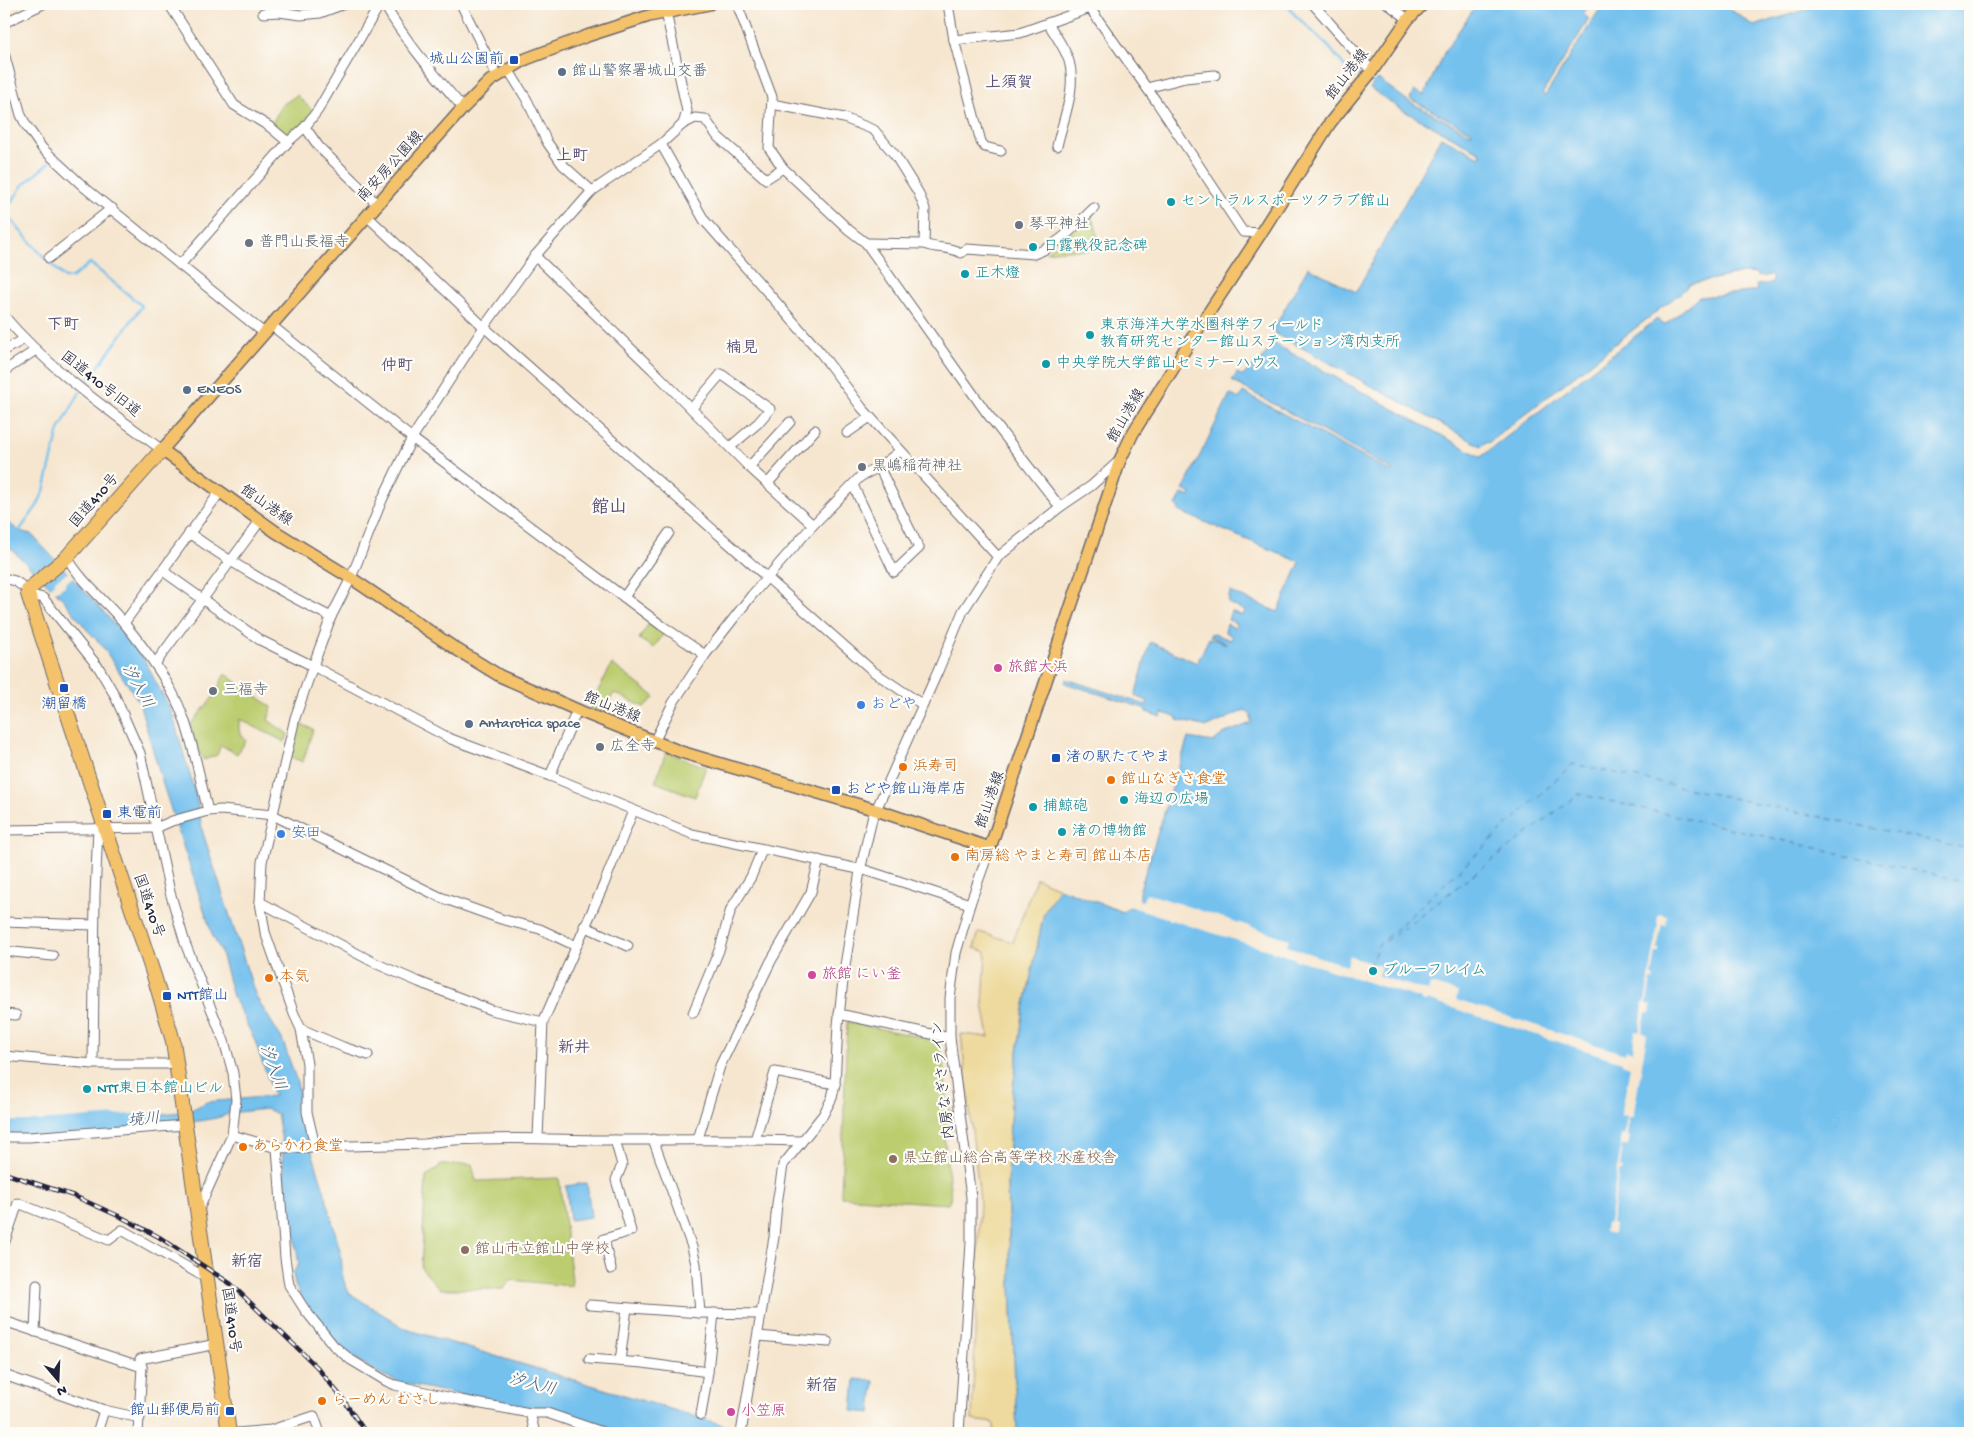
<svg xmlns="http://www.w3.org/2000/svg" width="1974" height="1437" font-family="'Gochi Hand','Klee One',sans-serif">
  <rect width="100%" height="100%" fill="#fdfcf7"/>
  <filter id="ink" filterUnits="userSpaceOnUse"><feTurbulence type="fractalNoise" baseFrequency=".02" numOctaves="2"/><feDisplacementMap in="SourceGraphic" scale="10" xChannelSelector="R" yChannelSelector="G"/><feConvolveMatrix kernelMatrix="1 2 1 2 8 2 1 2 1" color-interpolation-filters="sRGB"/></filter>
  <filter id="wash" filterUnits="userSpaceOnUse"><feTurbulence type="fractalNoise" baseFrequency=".0096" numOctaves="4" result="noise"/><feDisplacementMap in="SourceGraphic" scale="20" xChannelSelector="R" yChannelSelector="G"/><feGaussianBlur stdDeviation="1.12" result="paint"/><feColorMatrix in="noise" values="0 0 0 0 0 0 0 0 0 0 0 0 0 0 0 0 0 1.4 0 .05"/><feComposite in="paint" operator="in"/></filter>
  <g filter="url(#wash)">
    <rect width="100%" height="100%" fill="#f6e6cf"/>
    <g fill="#bccd70" stroke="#6f7856">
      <path d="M297 95 313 111 303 125 288 138 271 125 282 105Z"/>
      <path d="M1090 219 1094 221C1097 229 1098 241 1098 250H1064L1046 252 1085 221Z"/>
      <path d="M649 623 664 633 654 648 639 639Z"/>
      <path d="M612 664 655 697 644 707 614 693 603 712 589 708Z"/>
      <path d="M224 675H227L272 707 268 720 288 734 285 742 239 719V731L246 741 237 754 221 745 217 755 204 760 198 750 190 725 215 695Z"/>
      <path d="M298 723 313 729 303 762 293 758 290 754Z"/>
      <path d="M666 752 706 767 695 797 655 782Z"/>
      <path d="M847 1022 940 1041 952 1130 944 1134 951 1197 948 1204 841 1197Z"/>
      <path d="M472 1164 476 1181 559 1178 572 1280 571 1286 510 1280 504 1289H440L421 1268 426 1177 441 1165Z"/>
    </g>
    <path fill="#eeda9e" stroke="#887e6c" d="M1036 878 1059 888 1044 913 1023 1014 1011 1104 1007 1185 1017 1433H994V1423L972 1420 980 1200 961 1034 989 1037 983 1004 986 952 974 948 979 932 1013 942Z"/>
    <g fill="#75c1ee" stroke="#4c7294">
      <path d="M1477 4H1590L1583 14 1589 19 1542 94 1545 96 1603 4H1723L1754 26 1823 4H1970V1433H1017L1007 1185 1011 1104 1023 1014 1044 913 1059 888 1123 912 1127 908 1133 907 1140 901V889L1188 738 1213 742 1223 734 1251 723V715L1245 710 1208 727 1177 720V717L1162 713 1161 717 1146 712V709L1065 683 1066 679 1146 705 1148 701 1135 696 1150 642 1197 663 1209 638 1227 644 1210 636 1211 633 1231 640 1232 636 1225 632 1227 624 1235 628 1236 623 1228 620 1231 611 1243 616 1245 611 1228 603 1230 592 1278 612 1300 562 1178 511 1179 508 1176 506 1182 494 1190 497 1191 494 1183 490 1230 394 1239 399 1243 392 1391 472 1392 470 1232 381 1237 373 1243 376 1251 367H1257L1273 343 1481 457 1657 319 1661 323 1666 324 1699 297 1750 292 1757 290 1756 285 1768 284 1773 281 1771 275 1757 277 1756 274 1744 273 1689 284 1688 287 1488 443 1486 442 1481 446 1273 332V330L1308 267 1356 292 1441 137 1480 157 1481 153 1397 107 1370 88 1378 79 1408 101 1471 134 1472 132 1410 99 1414 91 1424 95 1445 51Z"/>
      <path d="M4 519 19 531 31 534 103 611 144 659 172 713 196 796 203 833 256 997 282 1039 297 1082 307 1136 324 1190 341 1255 343 1279 349 1293 406 1329 733 1428 769 1433H613L542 1409 520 1407 402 1383 378 1373 349 1354 330 1336 306 1308 295 1285 293 1273 299 1264 284 1177 282 1142 277 1114 266 1109 229 1113C218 1123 142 1125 124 1127L123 1119 126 1116 138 1117 189 1111 207 1102 274 1096 255 1041 233 996 220 949 213 937 164 788 139 702 101 644 88 631 62 598 4 542Z"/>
      <path d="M587 1183 591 1217 570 1220 566 1186Z"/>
      <path d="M855 1379 874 1381 871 1413 852 1411Z"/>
    </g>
    <g fill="#f6e6cf">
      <path d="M69 572 73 577 65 583V586L53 593 49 589 55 583V580Z"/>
      <path d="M1146 893 1289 939 1286 946 1347 966 1350 955 1357 959 1381 966 1378 976 1428 991 1430 984 1458 992 1456 1000 1625 1054 1626 1050 1633 1052 1635 1031 1639 1032 1640 1029 1643 1003H1645L1658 924 1657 923 1658 914 1667 916 1666 925 1662 924 1657 948 1659 949V952H1656L1652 976 1655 977 1654 980 1651 979 1647 1004 1652 1005 1650 1013H1646L1642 1032 1647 1034 1633 1117H1629L1627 1136 1630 1137 1628 1145H1623L1620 1168 1623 1169 1622 1172H1619L1611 1224 1615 1225 1614 1234 1605 1232 1606 1224 1609 1223 1621 1147V1135H1624L1627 1116 1621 1115 1630 1067 1622 1064V1062L1427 1000 1426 1002 1421 1001V999L1299 960 1298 961 1294 960V958L1171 920 1170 921 1167 918 1126 905H1132L1137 900 1143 901Z"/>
    </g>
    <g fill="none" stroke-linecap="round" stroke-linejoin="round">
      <g stroke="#75c1ee" stroke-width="2.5">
        <path d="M1287 4 1294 14 1328 46 1347 69 1362 77"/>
        <path d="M1369 81 1375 83"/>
        <path d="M4 209 14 199 22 186 50 162"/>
        <path d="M4 212 41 254 65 278 73 277 90 263 142 306 83 388"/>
        <path d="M17 534 37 506 44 491 59 430 80 392"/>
      </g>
      <path stroke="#75c1ee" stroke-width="16" d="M4 1129H38L145 1121"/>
      <g stroke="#3f5a7a" stroke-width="1" stroke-dasharray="6 5" stroke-linecap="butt">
        <path d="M1385 942 1579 794 1970 883"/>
        <path d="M1369 967 1378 946 1573 764 1970 849"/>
      </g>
    </g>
  </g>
  <g filter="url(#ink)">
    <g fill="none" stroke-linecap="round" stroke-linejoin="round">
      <defs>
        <g id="minor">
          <path d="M169 4 234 105 270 127 288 142"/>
          <path d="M384 4C405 41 435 75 463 108"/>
          <path d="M461 4 497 76"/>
          <path d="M737 4 772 97 769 148 783 168 849 230 866 243 986 412 1060 507"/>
          <path d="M948 4 954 40 981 142 985 147 1001 151"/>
          <path d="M1087 4 1156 101 1243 232 1261 233"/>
          <path d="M1313 4 1372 71"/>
          <path d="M1388 4 1408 19"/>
          <path d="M263 13 279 12 301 15 320 13 344 4"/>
          <path d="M4 23 43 4"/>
          <path d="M1048 23C1055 35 1065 48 1069 61 1077 89 1063 119 1057 146"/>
          <path d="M954 40 1020 33 1090 8"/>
          <path d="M4 53 21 115 26 125 42 148 84 187 264 333"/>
          <path d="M508 69 527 100 547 142 563 165 592 191"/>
          <path d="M1147 88 1185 78 1215 75"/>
          <path d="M772 104 844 118 874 130 895 155 918 192 925 209 924 244"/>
          <path d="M683 124 695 118 705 119 718 137 766 179 783 168"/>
          <path d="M661 144 704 220 820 352 862 408 998 557"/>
          <path d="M377 204 319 147 305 127 318 110 380 4"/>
          <path d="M367 216 484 327 831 634 874 672 923 705"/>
          <path d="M866 243 924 244C939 250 946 245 961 253L967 249 1034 254C1058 246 1076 225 1094 208"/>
          <path d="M535 256 652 369 749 467 813 525"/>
          <path d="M49 258 112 208"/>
          <path d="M180 265 288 142 305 127"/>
          <path d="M4 316C49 369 106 408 162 450"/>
          <path d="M271 325 412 438 661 625 705 655"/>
          <path d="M4 350 25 339"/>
          <path d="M4 371 36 350"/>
          <path d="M692 408 721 374 770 409 758 423 730 447"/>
          <path d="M847 433 870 417"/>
          <path d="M749 467 790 422"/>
          <path d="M768 483 815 430"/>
          <path d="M853 485 894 572 919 548 879 467"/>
          <path d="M189 533C234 565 281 592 331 617"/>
          <path d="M67 557C81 582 106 601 124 623 146 650 171 683 183 716 194 746 200 780 208 811"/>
          <path d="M163 571 260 640 313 666 451 739 550 776 692 834 868 871 970 904"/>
          <path d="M4 578 15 581 28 590"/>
          <path d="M28 594 43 598 99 668 114 694 140 753 170 892 185 943 224 1041 233 1073 236 1100 232 1135 199 1209"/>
          <path d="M624 597 669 533"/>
          <path d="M124 623 220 492"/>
          <path d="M155 664 260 521"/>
          <path d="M654 742 673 703 705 655 752 595 813 525 860 477 879 467 900 451"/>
          <path d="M550 776 577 710"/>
          <path d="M4 830 156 828 172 821 208 811 221 810 273 815 440 897 501 919 540 929 576 946"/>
          <path d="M260 902 377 964 419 982 491 1010 543 1022"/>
          <path d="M4 922 94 925"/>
          <path d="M584 926 628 946"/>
          <path d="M4 951 53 956"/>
          <path d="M693 1013 720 948 731 909 751 877 762 850"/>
          <path d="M4 1014 16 1015"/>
          <path d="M839 1014 950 1038"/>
          <path d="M301 1029 343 1047 368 1055"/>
          <path d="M4 1056 93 1064H176"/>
          <path d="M93 1064 95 895 98 828"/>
          <path d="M232 1135 277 1148 425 1144C444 1139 462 1140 482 1139 526 1137 570 1140 615 1140 677 1140 739 1139 801 1141"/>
          <path d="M4 1137H29L185 1125"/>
          <path d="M538 1137 543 1022 604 884 633 811"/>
          <path d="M653 1139 692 1247 696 1264 700 1313"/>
          <path d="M698 1139 720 1066 771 961 811 892 819 860"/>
          <path d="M755 1140 775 1072 835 1084"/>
          <path d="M315 1146 307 1112V1064L301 1029 294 1014 265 932 260 902 262 862 295 718 313 666 331 617 351 578 382 500 412 438 484 327 535 256 592 191 661 144 683 124 687 111 666 12"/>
          <path d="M277 1148 285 1258 289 1285 305 1310 334 1346 351 1360 386 1381 395 1385 460 1400 530 1413 535 1433"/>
          <path d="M4 1244 18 1203 109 1240 122 1230 208 1279"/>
          <path d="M611 1269 604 1239 631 1231 616 1180 622 1165 615 1140"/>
          <path d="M590 1305 700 1313 761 1314"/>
          <path d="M4 1321 142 1367"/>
          <path d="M35 1332 37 1285"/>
          <path d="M758 1336 828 1342"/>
          <path d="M589 1359 643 1363 708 1372"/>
          <path d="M620 1361 627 1308"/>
          <path d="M4 1375 104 1410 140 1418"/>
          <path d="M530 1413H547L605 1433"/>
          <path d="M701 1415 708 1372 714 1313"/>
          <path d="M97 1433 104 1410"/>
          <path d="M138 1433 142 1367 140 1359 217 1344"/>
          <path d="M237 1433 271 1430 314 1416 320 1433"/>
          <path d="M741 1433 774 1237 777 1204 783 1165 823 1115 832 1098 835 1084 838 1025 844 972 860 871 872 819 938 671 963 611 998 557 1060 507 1091 486 1120 460"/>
          <path d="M959 1433 971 1242V1197L950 1038V998L956 953 970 904 990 848"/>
        </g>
        <path id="major" d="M709 4 649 16 587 36 526 59 490 81 463 108 367 216 162 450 276 532 351 578 456 649 500 676 582 712 681 752 876 810 990 848 1120 460 1133 433 1192 338 1261 233 1330 123 1372 71 1408 19 1423 4"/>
        <path id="highway" d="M162 450 67 557 28 590V594L155 979 173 1041 229 1433"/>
      </defs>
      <use href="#minor" stroke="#6c676f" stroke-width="11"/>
      <use href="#major" stroke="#6c676f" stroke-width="14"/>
      <use href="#highway" stroke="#6c676f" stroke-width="16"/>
      <use href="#minor" stroke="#fff" stroke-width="9"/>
      <use href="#major" stroke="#f4c26a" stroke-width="11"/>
      <use href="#highway" stroke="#f4c26a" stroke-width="14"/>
      <defs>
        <path id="rail" d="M4 1173 74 1196 123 1218 159 1237 231 1284 317 1367 342 1398 366 1433"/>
      </defs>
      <use href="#rail" stroke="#22223b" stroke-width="4.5"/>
      <use href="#rail" stroke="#fdfcf7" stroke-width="2.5" stroke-dasharray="8" stroke-linecap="butt"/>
    </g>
  </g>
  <g fill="#1a4fb4" stroke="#fdfcf7" stroke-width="2">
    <rect x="509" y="55" width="10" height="10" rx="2.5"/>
    <rect x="59" y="683" width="10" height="10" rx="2.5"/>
    <rect x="1051" y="753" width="10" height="10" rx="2.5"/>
    <rect x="831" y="785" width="10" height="10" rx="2.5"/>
    <rect x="102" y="809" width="10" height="10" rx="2.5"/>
    <rect x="162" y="991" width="10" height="10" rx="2.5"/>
    <rect x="225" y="1406" width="10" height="10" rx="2.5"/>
  </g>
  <g fill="#5c6f8a" stroke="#fdfcf7" stroke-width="2">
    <circle cx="562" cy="72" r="5"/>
    <circle cx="187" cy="390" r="5"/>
    <circle cx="469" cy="724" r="5"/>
  </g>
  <g fill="#0f9aa8" stroke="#fdfcf7" stroke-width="2">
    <circle cx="1171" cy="202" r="5"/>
    <circle cx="1033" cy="247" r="5"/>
    <circle cx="965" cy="274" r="5"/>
    <circle cx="1090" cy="335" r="5"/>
    <circle cx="1046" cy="364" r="5"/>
    <circle cx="1124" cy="800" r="5"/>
    <circle cx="1033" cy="807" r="5"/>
    <circle cx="1062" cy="832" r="5"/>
    <circle cx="1373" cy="971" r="5"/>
    <circle cx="87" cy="1089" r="5"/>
  </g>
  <g fill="#6b7280" stroke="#fdfcf7" stroke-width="2">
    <circle cx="1019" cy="225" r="5"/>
    <circle cx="249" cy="243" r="5"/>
    <circle cx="862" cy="467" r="5"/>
    <circle cx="213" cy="691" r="5"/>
    <circle cx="600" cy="747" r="5"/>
  </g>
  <g fill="#d1479c" stroke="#fdfcf7" stroke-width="2">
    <circle cx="998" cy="668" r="5"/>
    <circle cx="812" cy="975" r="5"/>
    <circle cx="731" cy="1412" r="5"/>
  </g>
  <g fill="#3f7fe0" stroke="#fdfcf7" stroke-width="2">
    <circle cx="861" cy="705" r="5"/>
    <circle cx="281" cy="834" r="5"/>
  </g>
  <g fill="#e8710a" stroke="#fdfcf7" stroke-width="2">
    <circle cx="903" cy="767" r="5"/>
    <circle cx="1111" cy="780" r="5"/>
    <circle cx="955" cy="857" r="5"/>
    <circle cx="269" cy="978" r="5"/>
    <circle cx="243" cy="1147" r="5"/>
    <circle cx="322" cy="1401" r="5"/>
  </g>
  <g fill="#8d6e63" stroke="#fdfcf7" stroke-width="2">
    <circle cx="893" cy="1159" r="5"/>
    <circle cx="465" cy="1250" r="5"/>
  </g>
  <g text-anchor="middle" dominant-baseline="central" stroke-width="4.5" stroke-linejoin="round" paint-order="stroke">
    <g font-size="15" fill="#164399" stroke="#fdfcf7" text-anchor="start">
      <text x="504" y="60" text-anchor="end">城山公園前</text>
      <text x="64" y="705" text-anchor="middle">潮留橋</text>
      <text x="1066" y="758">渚の駅たてやま</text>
      <text x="846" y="790">おどや館山海岸店</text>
      <text x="117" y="814">東電前</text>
      <text x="177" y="996">NTT館山</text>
      <text x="220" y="1411" text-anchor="end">館山郵便局前</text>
    </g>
    <g font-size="15" fill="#4e5e75" stroke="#fdfcf7" text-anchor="start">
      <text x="572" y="72">館山警察署城山交番</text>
      <text x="197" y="390">ENEOS</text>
      <text x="479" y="724">Antarctica space</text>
    </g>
    <g font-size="15" fill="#22223b" stroke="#fdfcf7">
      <text transform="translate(1348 75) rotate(-52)">館山港線</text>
      <text transform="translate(391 167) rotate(-48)">南安房公園線</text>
      <text transform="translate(100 385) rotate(38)">国道410号旧道</text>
      <text transform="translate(1127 416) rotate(-60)">館山港線</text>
      <text transform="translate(95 501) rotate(-49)">国道410号</text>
      <text transform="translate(266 506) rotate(35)">館山港線</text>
      <text transform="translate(612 708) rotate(22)">館山港線</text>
      <text transform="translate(991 800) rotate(-71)">館山港線</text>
      <text transform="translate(148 906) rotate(71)">国道410号</text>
      <text transform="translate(944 1080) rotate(-96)">内房なぎさライン</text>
      <text transform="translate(230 1320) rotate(82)">国道410号</text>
    </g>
    <g font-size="15" fill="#0d838f" stroke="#fdfcf7" text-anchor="start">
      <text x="1181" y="202">セントラルスポーツクラブ館山</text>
      <text x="1043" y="247">日露戦役記念碑</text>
      <text x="975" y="274">正木燈</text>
      <text x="1100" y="326">東京海洋大学水圏科学フィールド<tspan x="1100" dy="17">教育研究センター館山ステーション湾内支所</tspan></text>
      <text x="1056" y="364">中央学院大学館山セミナーハウス</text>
      <text x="1134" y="800">海辺の広場</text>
      <text x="1043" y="807">捕鯨砲</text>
      <text x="1072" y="832">渚の博物館</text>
      <text x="1383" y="971">ブルーフレイム</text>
      <text x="97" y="1089">NTT東日本館山ビル</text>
    </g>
    <g font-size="15" fill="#5b616d" stroke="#fdfcf7" text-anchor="start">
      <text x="1029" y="225">琴平神社</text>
      <text x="259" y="243">普門山長福寺</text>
      <text x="872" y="467">黒嶋稲荷神社</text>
      <text x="223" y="691">三福寺</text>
      <text x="610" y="747">広全寺</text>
    </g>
    <g font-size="15" fill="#b23c85" stroke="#fdfcf7" text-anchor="start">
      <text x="1008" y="668">旅館大浜</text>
      <text x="822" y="975">旅館 にい釜</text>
      <text x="741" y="1412">小笠原</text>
    </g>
    <g font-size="15" fill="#366cbe" stroke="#fdfcf7" text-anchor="start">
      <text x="871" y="705">おどや</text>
      <text x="291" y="834">安田</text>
    </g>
    <g font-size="15" fill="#c56008" stroke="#fdfcf7" text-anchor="start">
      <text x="913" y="767">浜寿司</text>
      <text x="1121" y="780">館山なぎさ食堂</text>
      <text x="965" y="857">南房総 やまと寿司 館山本店</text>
      <text x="279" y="978">本気</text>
      <text x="253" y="1147">あらかわ食堂</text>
      <text x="332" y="1401">らーめん むさし</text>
    </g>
    <g font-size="15" fill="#785e54" stroke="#fdfcf7" text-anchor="start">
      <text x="903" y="1159">県立館山総合高等学校 水産校舎</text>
      <text x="475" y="1250">館山市立館山中学校</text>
    </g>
    <g font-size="16" font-weight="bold" fill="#5a5177" stroke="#fdfcf7">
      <text x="1009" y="84">上須賀</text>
      <text x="572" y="157">上町</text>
      <text x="63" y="326">下町</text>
      <text x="742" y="349">楠見</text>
      <text x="397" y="367">仲町</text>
      <text x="574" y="1049">新井</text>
      <text x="247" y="1263">新宿</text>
      <text x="822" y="1387">新宿</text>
    </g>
    <g font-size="16" font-style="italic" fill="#3f5a7a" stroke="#fdfcf7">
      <text transform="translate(136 687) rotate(61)">汐入川</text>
      <text transform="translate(271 1068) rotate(70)">汐入川</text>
      <text transform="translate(144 1121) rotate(-5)">境川</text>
      <text transform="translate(532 1386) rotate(14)">汐入川</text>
    </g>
    <g font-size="18" font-weight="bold" fill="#5a5177" stroke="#fdfcf7">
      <text x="609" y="508">館山</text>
    </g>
  </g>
  <rect width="1974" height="1437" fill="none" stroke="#fdfcf7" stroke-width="20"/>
  <g transform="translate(58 1380) rotate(161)" stroke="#fdfcf7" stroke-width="4" paint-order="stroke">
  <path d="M0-4L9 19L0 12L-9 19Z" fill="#22223b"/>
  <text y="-8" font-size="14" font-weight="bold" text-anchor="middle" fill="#22223b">N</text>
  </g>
</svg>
